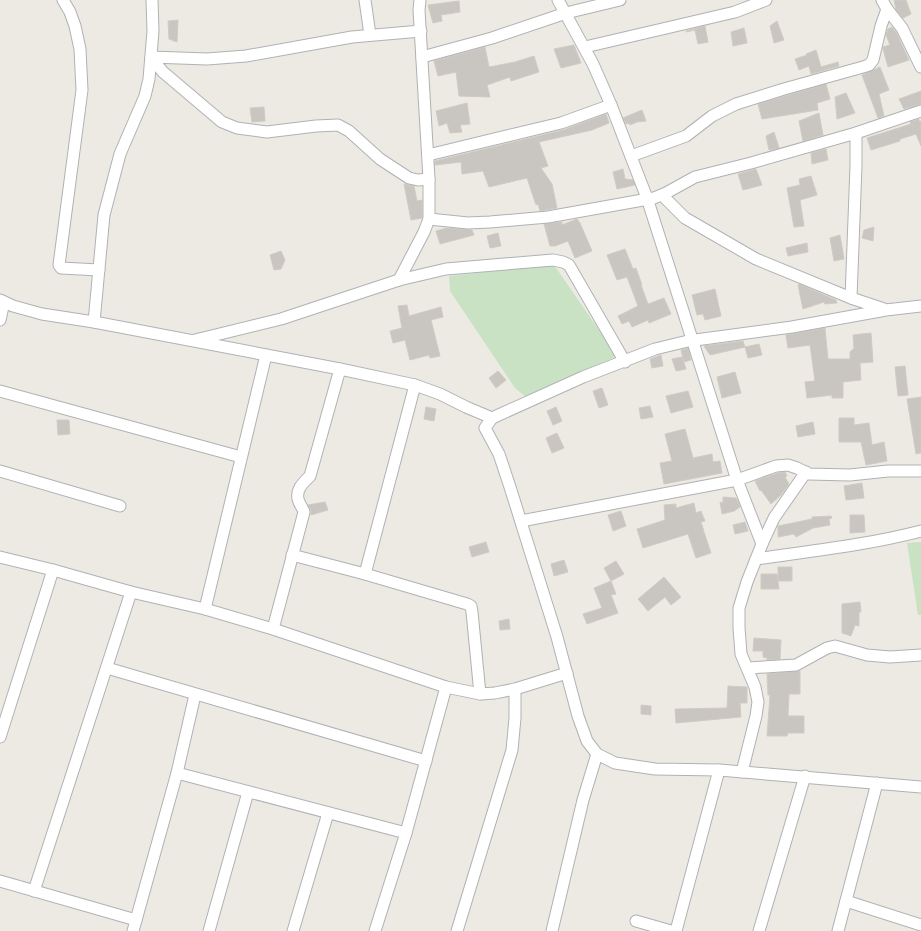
<svg xmlns="http://www.w3.org/2000/svg" width="921" height="931" font-family="Jost,sans-serif">
  <rect width="100%" height="100%" fill="#edeae4"/>
  <g fill="#c8e2c3">
    <path d="M554 265 617 356 526 397 515 388 450 291 449 276Z"/>
    <path d="M921 542V615H918L907 543Z"/>
  </g>
  <g fill="#c9c5c1" stroke="#d1cbc3">
    <path d="M894 0H906L911 14 903 18 896 10Z"/>
    <path d="M459 1 460 12 441 15 442 21 433 23 428 5Z"/>
    <path d="M178 20 177 42 169 39 168 21Z"/>
    <path d="M777 21 784 40 774 43 770 26Z"/>
    <path d="M705 26 708 42 698 44 695 30 686 32V31Z"/>
    <path d="M892 27 896 32 909 60 888 67 883 49V47L890 45 886 35 888 29Z"/>
    <path d="M744 28 747 43 733 46 731 32Z"/>
    <path d="M574 45 581 63 561 68 554 49Z"/>
    <path d="M485 47 489 67 515 62 534 56 539 72 511 81 510 77 487 85 490 97 459 96 456 72 438 76 434 61Z"/>
    <path d="M816 50 821 67 838 62 839 66 811 74 809 66 799 70 795 59 807 55 806 54Z"/>
    <path d="M880 67 889 90 879 94 884 116 878 118 862 75Z"/>
    <path d="M826 84 830 99 817 103 818 110 762 119 758 104Z"/>
    <path d="M921 91V104L904 109 899 99Z"/>
    <path d="M846 93 855 113 837 119 835 97Z"/>
    <path d="M467 103 470 124 460 125 462 132 450 133 447 123 439 126 436 111Z"/>
    <path d="M264 107 265 121 252 122 250 108Z"/>
    <path d="M642 110 646 121 637 122 630 125 629 123 626 124 623 118Z"/>
    <path d="M819 113 823 135 803 141 799 121Z"/>
    <path d="M606 114 609 123 592 130 539 142 548 166 541 168 552 184 557 208 540 211 538 204 536 205 527 178 489 187 483 171 462 174 461 162 435 165V161L563 130Z"/>
    <path d="M919 119V121H921V146L916 134 900 139V141L871 150 867 138 911 124 910 122Z"/>
    <path d="M774 132 779 148 769 150 766 136Z"/>
    <path d="M826 149 828 160 812 164 811 153Z"/>
    <path d="M623 169 625 179 633 180 635 185 617 189 613 172Z"/>
    <path d="M756 169 762 185 743 190 738 174Z"/>
    <path d="M811 176 817 195 800 200 804 226 794 227 787 188 800 185 799 179Z"/>
    <path d="M404 184 414 186 417 201 422 200V218L411 220Z"/>
    <path d="M577 219 580 223 592 251 575 258 568 241 555 246H550L544 224 562 222V225Z"/>
    <path d="M874 227 873 241 862 238 864 230Z"/>
    <path d="M447 228 472 230 474 235 440 244 436 231Z"/>
    <path d="M498 233 501 246 490 248 487 236Z"/>
    <path d="M840 235 844 259 834 261 830 238Z"/>
    <path d="M807 243 808 252 788 256 786 248Z"/>
    <path d="M625 249 633 269 636 268 642 285H641L648 304 664 298 671 314 649 323 648 320 632 327 629 321 622 324 618 316 638 306 627 277 617 280 607 255Z"/>
    <path d="M281 251 285 260 281 269 274 270 270 255Z"/>
    <path d="M799 284 836 300 837 303 825 304 824 302 803 309 798 285Z"/>
    <path d="M715 289 721 316 705 320 703 314 697 315 692 295Z"/>
    <path d="M407 305 409 316 441 307 443 317 431 320 440 356 430 358 429 355 410 360 405 340 393 343 390 331 402 328 398 306Z"/>
    <path d="M825 328 828 359H850V352L854 348 853 335 871 333 873 362 860 363 861 380 843 382V398H832V395L807 398 805 382 815 381 810 345 788 348 786 335Z"/>
    <path d="M743 341 745 347 710 355 704 346Z"/>
    <path d="M759 344 762 355 748 358 745 347Z"/>
    <path d="M688 348 691 360 684 362 681 350Z"/>
    <path d="M661 355 663 366 652 368 650 359Z"/>
    <path d="M682 357 686 369 676 371 672 359Z"/>
    <path d="M905 366 908 395 898 396 895 367Z"/>
    <path d="M498 371 506 380 496 388 489 378Z"/>
    <path d="M735 372 741 393 722 398 717 377Z"/>
    <path d="M602 388 608 405 599 408 593 391Z"/>
    <path d="M688 391 693 407 671 413 666 396Z"/>
    <path d="M921 397V453L916 454 907 399Z"/>
    <path d="M650 406 653 417 641 419 639 408Z"/>
    <path d="M426 407 436 409 434 421 424 419Z"/>
    <path d="M556 407 562 421 553 425 547 411Z"/>
    <path d="M839 418H854V425L869 423 872 445 884 442 887 461 866 465 861 442H839Z"/>
    <path d="M57 420H69L70 434 58 435Z"/>
    <path d="M813 422 815 434 798 437 796 426Z"/>
    <path d="M685 429 693 458 712 454 713 462 720 461 722 473 664 484 660 463 672 461 665 434Z"/>
    <path d="M557 433 564 448 552 453 546 438Z"/>
    <path d="M785 472 787 476 785 477 789 484 781 495 771 504 761 490 760 491 755 481 778 473Z"/>
    <path d="M862 483 864 498 846 500 844 486Z"/>
    <path d="M723 497 736 498 740 507 734 511 722 514 720 502 723 503Z"/>
    <path d="M325 502 328 510 311 515V510L308 505Z"/>
    <path d="M694 503 696 513 701 511 705 521 701 522 704 531 702 533 704 532 711 553 696 558 688 534 643 548 637 529 665 520 664 505 676 504V508Z"/>
    <path d="M621 511 626 526 613 531 608 515Z"/>
    <path d="M850 515H864L865 532 850 533Z"/>
    <path d="M831 516 832 518 829 519 830 525 813 528 796 537 794 534 778 537V526L812 519V517Z"/>
    <path d="M745 522 748 531 735 534 733 525Z"/>
    <path d="M486 542 489 552 472 557 469 547Z"/>
    <path d="M564 560 568 572 554 576 551 564Z"/>
    <path d="M616 561 624 574 611 581 604 568Z"/>
    <rect x="778" y="567" width="14" height="14"/>
    <path d="M761 574H777L779 589H761Z"/>
    <path d="M664 577 681 597 671 605 665 597 648 611 638 599Z"/>
    <path d="M611 581 616 594 611 595 618 613 587 624 583 614 602 608 594 588Z"/>
    <path d="M860 602 861 612H859V626L855 625 851 636 842 633V604Z"/>
    <path d="M509 619 510 629 500 630 499 621Z"/>
    <path d="M754 638 781 640 780 659 767 660V658L763 657V651H753Z"/>
    <path d="M800 671V694H789L788 716H804V733H788L787 736H767L770 695H768L767 674Z"/>
    <path d="M728 686 747 687V703H740L741 717 676 723 675 709 727 708Z"/>
    <path d="M641 705 651 706V715L641 714Z"/>
  </g>
  <g fill="none" stroke-linecap="round" stroke-linejoin="round">
    <defs>
      <g id="street">
        <path d="M63 0 70 12 75 26 80 49 82 90 59 265 61 268 99 270"/>
        <path d="M365 0 370 35"/>
        <path d="M558 0 593 64 611 105 647 198 737 480 762 544"/>
        <path d="M882 0 887 9 902 28 921 67"/>
        <path d="M585 47 735 12 766 0"/>
        <path d="M151 57 207 59 246 56 352 37 421 31"/>
        <path d="M155 57 158 66 163 72 222 122 237 128 267 132 316 126 338 125 349 131 380 159 409 178 418 180 429 179"/>
        <path d="M422 57 492 38 566 13 620 0"/>
        <path d="M428 155 561 123 611 105"/>
        <path d="M631 156 686 136 712 116 736 104 784 89 863 67 869 65 873 60 881 26 887 9"/>
        <path d="M662 195 685 218 756 259 851 298 884 309"/>
        <path d="M429 219 468 223 490 222 548 217 654 198 666 193 695 177 751 163 856 133 921 111"/>
        <path d="M399 280 424 232 429 219V179L419 10 420 0"/>
        <path d="M851 298 856 166V133"/>
        <path d="M0 300 13 306 42 314 94 322 340 369 415 385 440 394 466 407 492 418 485 428 499 454 510 487 557 637 578 716 587 741 597 754 615 763 655 769 719 770 921 787"/>
        <path d="M0 320 4 302"/>
        <path d="M94 322 104 215 120 154 145 96 149 79 153 31 152 0"/>
        <path d="M195 340 281 319 399 280 446 269 553 260 563 262 569 265 625 362"/>
        <path d="M0 391 241 457"/>
        <path d="M492 418 583 377 655 349 688 341 792 327 886 310 921 306"/>
        <path d="M0 471 120 506"/>
        <path d="M521 521 737 480 776 466 788 465 797 468 809 474 850 475 888 471H921"/>
        <path d="M292 555 365 574 467 604 471 606 472 612 480 694"/>
        <path d="M0 557 53 570 131 592 205 609 273 629 446 687 480 694 495 693 515 689 567 673"/>
        <path d="M756 559C811 551 867 545 921 531"/>
        <path d="M365 574 415 385"/>
        <path d="M205 609 266 355"/>
        <path d="M273 629 304 512C303 508 299 504 298 499 296 489 303 483 310 476L340 369"/>
        <path d="M107 668 426 761"/>
        <path d="M748 668 796 665 827 648 835 646 867 655 890 657 921 655"/>
        <path d="M0 737 53 570"/>
        <path d="M742 772 756 716 758 702 755 687 741 654 739 628V608L747 582 762 544 774 518 806 472"/>
        <path d="M177 773 406 833"/>
        <path d="M0 881 136 920"/>
        <path d="M34 891 131 592"/>
        <path d="M846 901 921 925"/>
        <path d="M636 921 671 931"/>
        <path d="M133 931 177 773 195 695"/>
        <path d="M209 931 248 792"/>
        <path d="M293 931 328 813"/>
        <path d="M375 931 406 833 446 687"/>
        <path d="M457 931 512 750 515 718V689"/>
        <path d="M552 931 583 800 597 754"/>
        <path d="M676 931 719 770"/>
        <path d="M759 931 805 776"/>
        <path d="M838 931 877 783"/>
      </g>
    </defs>
    <use href="#street" stroke="#afb2b5" stroke-width="13"/>
    <use href="#street" stroke="#fff" stroke-width="11"/>
  </g>
</svg>
